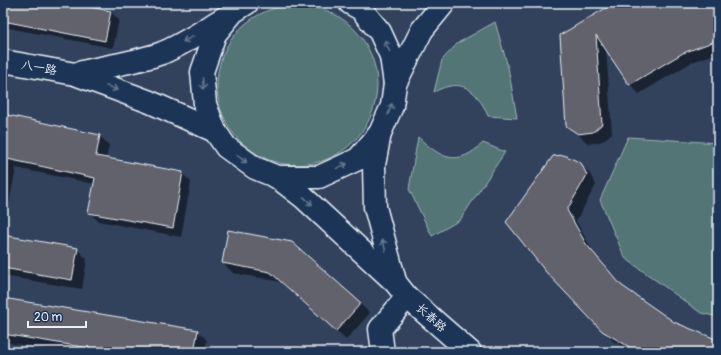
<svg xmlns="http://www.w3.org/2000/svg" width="721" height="355" font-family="Pangolin,'LXGW WenKai TC',sans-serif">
  <rect width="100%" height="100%" fill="#32425d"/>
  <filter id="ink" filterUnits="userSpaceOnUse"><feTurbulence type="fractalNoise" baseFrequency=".025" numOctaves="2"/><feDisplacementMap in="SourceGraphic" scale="8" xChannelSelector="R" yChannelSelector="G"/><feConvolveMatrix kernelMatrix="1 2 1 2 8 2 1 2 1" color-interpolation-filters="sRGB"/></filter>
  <g filter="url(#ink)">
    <g fill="#527575" stroke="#9db3b6">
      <circle cx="297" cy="85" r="80"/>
      <path d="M495 22 508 67 517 118 488 116C477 89 461 77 434 92L442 60 458 43Z"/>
      <path d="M418 137C441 158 457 168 483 143L505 152 460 220 432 236 409 189Z"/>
      <path d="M628 137 718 143V317L701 313 625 258 600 200Z"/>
    </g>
    <g fill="#0007">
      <path d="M3 3H64L111 12 119 20 113 48 3 27Z"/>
      <path d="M616 3H718V53L692 62 639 94 630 84 606 48 612 133 603 141 589 144 567 126 561 36Z"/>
      <path d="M3 115 100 136 109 145 106 159 182 173 191 182 181 237 98 221 89 212 95 184 16 168 8 210 3 209Z"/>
      <path d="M580 163 590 174 596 185 576 221 595 255 624 288 674 323 718 341V352H632L613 341 546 271Z"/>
      <path d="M229 231 360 304 370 313 346 340 281 282 233 273 223 263Z"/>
      <path d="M3 236 77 249 87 259 82 289 3 276Z"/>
      <path d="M3 299 197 331 207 340 205 352H65L3 342Z"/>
    </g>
    <g fill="#62626c" stroke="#e8f1f8">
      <path d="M5 3H69L111 11 105 41 3 21Z"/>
      <path d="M614 3H718V40L683 53 629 85 596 35 602 124 593 132 578 134 566 126 560 35Z"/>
      <path d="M3 114 100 135 96 156 183 172 173 228 88 213 95 178 3 158Z"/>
      <path d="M564 155 581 163 587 175 567 210 586 244 621 285 674 322 718 340V352H638L602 331 546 272 506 222 553 156Z"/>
      <path d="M228 230 292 242 361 303 336 331 270 272 222 263Z"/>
      <path d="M3 235 78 248 72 280 3 268Z"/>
      <path d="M3 298 198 330 194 352H113L3 334Z"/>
    </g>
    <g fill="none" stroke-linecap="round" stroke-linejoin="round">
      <defs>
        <path id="minor" d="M383 352 380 329 407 297"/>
        <g id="secondary">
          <path d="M247 3 233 12 215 34 202 72 205 104 215 131 226 147 255 168 277 177H319L358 159 380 133 392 106 395 84 391 56 380 32 361 9 350 3"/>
          <path d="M3 61 75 74 150 102 215 131"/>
          <path d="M75 74C104 66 134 63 162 53 184 44 204 30 224 18"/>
          <path d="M395 84 422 30 444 3"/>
        </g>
        <g id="primary">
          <path d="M380 133 374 165 375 207 395 281"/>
          <path d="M277 177 303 197 395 282 407 297 470 352"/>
        </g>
      </defs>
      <use href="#minor" stroke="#e8f1f8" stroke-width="25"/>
      <use href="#secondary" stroke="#e8f1f8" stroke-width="25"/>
      <use href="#primary" stroke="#e8f1f8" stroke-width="25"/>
      <use href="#minor" stroke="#1d3557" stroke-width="22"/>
      <use href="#secondary" stroke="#1d3557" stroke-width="22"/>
      <use href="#primary" stroke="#1d3557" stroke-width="22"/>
    </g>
    <defs><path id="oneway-shaft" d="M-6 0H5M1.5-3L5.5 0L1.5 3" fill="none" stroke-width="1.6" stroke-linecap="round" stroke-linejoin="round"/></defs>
    <g stroke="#64778f">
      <use href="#oneway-shaft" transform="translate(188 39) rotate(152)"/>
      <use href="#oneway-shaft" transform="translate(387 46) rotate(-115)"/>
      <use href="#oneway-shaft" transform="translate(203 84) rotate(86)"/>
      <use href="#oneway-shaft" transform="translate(112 88) rotate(20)"/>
      <use href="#oneway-shaft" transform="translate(390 109) rotate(-71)"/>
      <use href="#oneway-shaft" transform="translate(242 159) rotate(38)"/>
      <use href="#oneway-shaft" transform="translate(342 166) rotate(-25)"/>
      <use href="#oneway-shaft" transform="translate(308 201) rotate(43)"/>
      <use href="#oneway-shaft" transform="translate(384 245) rotate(-106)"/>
    </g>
  </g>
  <g text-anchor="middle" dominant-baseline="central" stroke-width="3" stroke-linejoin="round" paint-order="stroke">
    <g font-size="12" fill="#e8f1f8" stroke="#1d3557">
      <text transform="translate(39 68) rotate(10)">八一路</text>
      <text transform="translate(431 318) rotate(42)">长春路</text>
    </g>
  </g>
  <rect width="721" height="355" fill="none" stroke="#1d3557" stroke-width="16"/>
  <rect x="8" y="8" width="705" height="339" fill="none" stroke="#e8f1f8" stroke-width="1.5" filter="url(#ink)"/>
  <path d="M28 321v6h58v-6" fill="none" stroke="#e8f1f8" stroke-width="2"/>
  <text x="34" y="321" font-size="12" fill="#e8f1f8" stroke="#1d3557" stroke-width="3" paint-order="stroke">20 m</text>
</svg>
